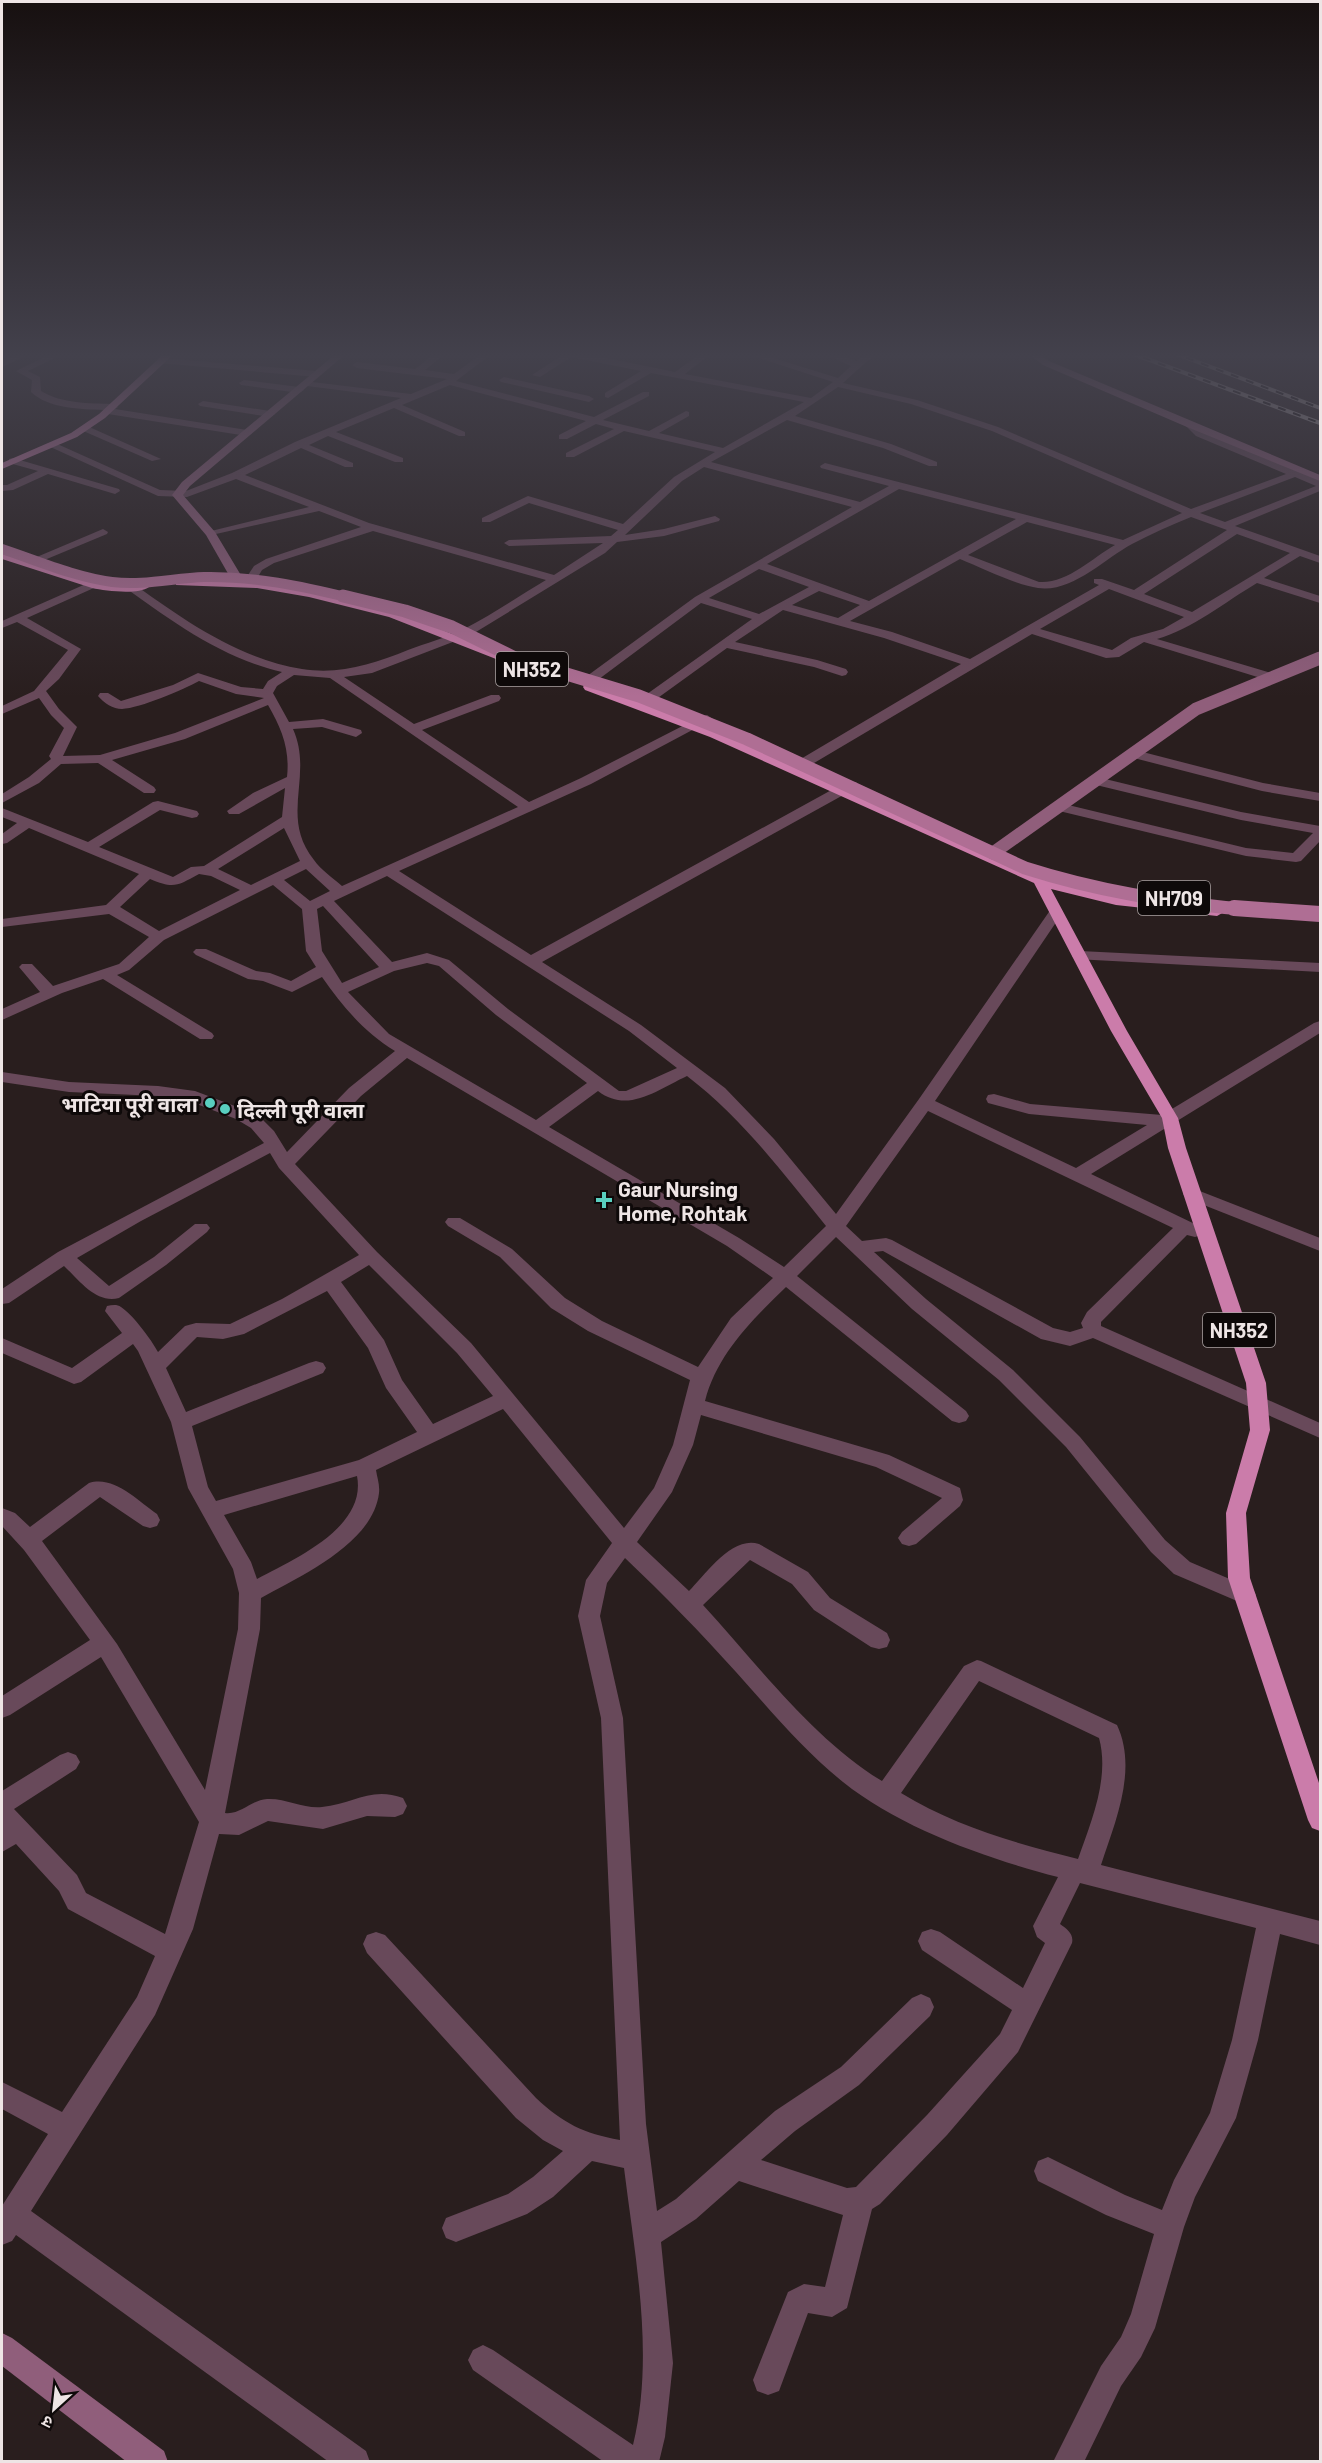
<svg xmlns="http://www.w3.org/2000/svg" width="1322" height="2463" font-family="Barlow,'Noto Sans Devanagari',sans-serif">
  <rect width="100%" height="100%" fill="#291e1e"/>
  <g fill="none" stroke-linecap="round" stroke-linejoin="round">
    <g fill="#68495a" fill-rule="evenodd">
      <path d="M22 352H34L2 367V361Z"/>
      <path d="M55 352H67L28 371 40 377 41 391C63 404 88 403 113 404L118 407 115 409 247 430 252 433 247 436 108 414 105 413 104 410C81 409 49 409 31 392L32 380 16 371Z"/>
      <path d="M437 352H447L425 370 454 374 484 352H494L456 381 594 417 643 392H649V396L603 420 649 431 686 411 689 412V416L659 433 723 448 804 402 651 373 608 398 605 397V393L641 371 571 357 540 377 532 375 561 356 553 352H577L675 372 703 352H713L685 374 811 398 833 382 740 352H754L838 378 851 366 820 352H833L856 361 871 352H882L866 362 843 383 917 400 998 427 1191 509 1286 474 1196 436 1185 425 1190 422 1202 432 1320 480V491L1235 526 1320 556V563L1300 556 1264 578 1320 596V603L1257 583C1225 602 1192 629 1157 639L1278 675 1280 678 1274 682 1144 642 1119 657 1106 658 1032 634 809 766H799L797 763 799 760 961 664 884 638 783 610 735 642 817 660 846 669 848 672 846 675 842 676 814 667 727 648 655 700H647L645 697 647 694 752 619 701 603 595 682H587L585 679 587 676 695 597 852 507 704 467 682 481 625 535 664 529 715 516 720 519 719 521 664 536 617 542 605 553 471 635 372 673 344 677 414 724 491 695H499L501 698 499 701 422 730 529 802 581 778 702 716 707 715 713 719 591 784 399 871 531 955 846 782H856L858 785 856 788 542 962 641 1025 725 1088 774 1139 836 1214 919 1099 1051 909H1061L1063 912 935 1101 1076 1168 1147 1125 1029 1114 988 1103 986 1099 988 1095 994 1094 1030 1104 1162 1115 1314 1023 1320 1021V1033L1091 1174 1201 1227 1204 1231 1201 1235 1195 1237 1187 1235 1101 1322V1326L1320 1423V1438L1093 1338 1070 1346 1041 1339 883 1251 874 1252 926 1299 1013 1370 1080 1437 1165 1540 1190 1562 1253 1589 1256 1595 1253 1601 1245 1604 1237 1601 1174 1574 1151 1552 1066 1447 999 1380 912 1309 836 1237 797 1276 966 1411 969 1416 966 1421 959 1423 952 1421 786 1287C752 1320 717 1354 705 1401L889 1455 960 1488 963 1500 960 1506 916 1544 909 1546 902 1544 898 1538 902 1532 942 1498 876 1467 701 1415 693 1445 672 1492 637 1542 689 1591C705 1575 732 1535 759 1544L808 1572 830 1598 887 1633 890 1640 887 1647 879 1649 871 1647 814 1610 792 1584 750 1560 703 1605C757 1664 814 1740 882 1781L964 1666 977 1660 981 1661 1117 1725C1138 1770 1115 1822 1101 1865L1320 1921V1945L1280 1934 1258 2040 1236 2118 1195 2197 1184 2227 1155 2328 1141 2357 1121 2386 1084 2462H1053L1101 2366 1121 2337 1131 2314 1154 2234 1106 2215 1038 2181 1034 2171 1038 2161 1048 2157 1125 2195 1162 2210 1174 2180 1210 2113 1232 2040 1256 1928 1080 1883 1060 1924C1067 1929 1074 1934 1072 1943L1018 2052 947 2135 880 2204 872 2209 847 2308 832 2317 808 2313 779 2391 768 2395 757 2391 753 2380 788 2292 804 2284 825 2287 843 2215 739 2181 696 2219 661 2242 673 2363 665 2437 659 2462H604L473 2370 468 2360 473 2350 483 2345 493 2350 633 2445C655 2355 635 2258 624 2168L592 2161 553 2197 527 2214 456 2242 446 2238 442 2228 446 2218 508 2194 533 2177 563 2151 543 2140 516 2118 367 1953 363 1944 367 1935 376 1932 385 1935 536 2098C564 2124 583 2133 620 2140L601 1718 578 1616 586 1580 612 1543 503 1409 376 1470C377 1477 380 1485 379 1493 373 1544 300 1576 261 1598L260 1629 225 1813C241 1815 251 1800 267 1799 286 1798 304 1809 322 1807 353 1804 371 1786 403 1798L407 1806 403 1814 395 1817 367 1816 323 1829 268 1821 239 1835 219 1834 193 1929 155 2015 31 2211 366 2451 370 2462H329L16 2235 12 2241 2 2245V2206L48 2134 2 2109V2082L62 2112 137 1997 155 1956 68 1909 59 1891 16 1844 2 1852V1791L60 1755 68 1752 76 1755 80 1762 76 1769 14 1809 77 1875 86 1893 165 1934 199 1822 101 1657 10 1715 2 1718V1696L90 1640 24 1550 2 1526V1508L15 1513 30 1527 89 1483C114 1475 138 1501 157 1514L160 1520 157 1526 150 1528 143 1526 100 1497 42 1541 117 1644 205 1790 238 1629 239 1593 233 1569 188 1488 171 1422 138 1351 133 1344 81 1382 74 1384 2 1353V1338L72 1368 122 1333 105 1311 107 1306C112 1305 117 1304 121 1307 133 1315 151 1339 158 1352L185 1326 196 1323 230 1324 282 1299 359 1255 279 1168 270 1153 141 1221 77 1258 109 1286 154 1257 195 1224H207L210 1228 207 1232 166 1265 119 1298C96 1304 79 1280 64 1266L9 1303 2 1304V1289L58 1252 264 1143 251 1128 236 1119 186 1100 158 1096 69 1092 2 1082V1072L69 1082 158 1086 195 1091 248 1111 263 1120 274 1131 287 1152 349 1088 395 1051C364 1032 343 1007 322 977L292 992 263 981 248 979 196 955 193 952 196 949H206L256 971 270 973 291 981 316 967 306 951 302 909 273 885 164 940 129 970 117 975 212 1033 214 1036 212 1039H200L103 979 62 993 2 1020V1009L40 992 19 967 22 964H32L53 986 119 964 149 937 109 914 2 927V919L106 905 139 874 29 828 7 843 2 844V834L17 823 2 817V808L88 842 153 802 158 801 197 811 199 814 197 817 192 818 160 810 99 847 173 877 191 867 204 866 282 817 285 788 239 814H229L227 811 253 793 287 777C290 750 282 729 268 705L185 739 112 760 154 787 156 790 154 793H144L98 763 61 764 39 783 2 803V794L29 777 51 759 49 756 64 728 51 715 39 698 2 714V706L34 691 68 650 17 622 2 628V621L88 583H96V587L27 618 81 649 59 679 46 691 59 709 77 727 63 756 100 755 175 733 264 698 236 694 199 681C183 690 140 708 122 709 113 709 104 703 98 696L100 693H108L121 701 173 685 198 673 241 687 263 689 268 681 282 672C221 658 170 620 120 584V580H128C180 617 237 659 302 669 340 675 373 664 408 650 426 643 446 638 464 629 492 615 519 596 546 580L373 531 274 563 262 570 256 580H248L246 578 254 566 266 559 361 527 319 511 207 536V532L309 507 236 479 187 497 158 496 46 445 55 443 160 490 186 491 232 473 295 442 401 398 307 386 302 383 304 381 411 394 447 379 357 368 352 365 357 362 415 369ZM450 385 586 421 559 435V439H567L596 424 614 429 566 453V457H574L624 431 715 452 674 477 623 524 528 496 482 518V522H490L529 503 618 530 611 536 509 540 504 543 509 546 603 543 554 575 369 523 245 475 301 448 345 467H353V463L309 445 328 436 395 462H403V458L336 432 394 408 459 436H465V432L402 405ZM838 387 911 404 992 431 1182 513 1123 540 825 463 820 466 821 468 889 486 860 502 711 462 787 420 883 448 929 466H937V462L891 444 795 416ZM1295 477 1316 486 1225 522 1200 513ZM899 489 1016 519 869 601 767 564ZM1191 517 1227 530 1134 590 1102 579H1094V583L1099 585 970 659 892 632 850 621 960 559C982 568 1016 585 1038 588 1072 593 1104 559 1132 544 1151 534 1171 525 1191 517ZM1027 522 1115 545C1092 558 1067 584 1039 582L968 555ZM1237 534 1290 553 1192 612 1144 594ZM759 569 809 587 759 614 709 598ZM1109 589 1184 617 1163 629 1131 638 1112 650 1040 629ZM819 591 860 605 838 618 792 605ZM294 675 330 678 518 807 342 886C333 878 321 870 314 860 279 816 314 776 293 729L322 727 356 737 362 733 361 730 323 719 289 722 273 693 277 686ZM284 828 300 861 251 885 218 869ZM306 869 330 891 310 901 284 880ZM199 874 211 876 240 890 159 931 120 907 150 879C174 889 177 886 199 874ZM387 876 629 1031 677 1068 626 1091H619L508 1009 449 960 427 953 392 962 334 901ZM323 906 379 967 342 983 322 951 317 909ZM427 963 439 966 496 1015 587 1083 536 1120 389 1034 348 992 394 971ZM407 1058 727 1246 773 1278 731 1318 698 1367 602 1321 565 1298 512 1249 460 1218H448L445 1222 448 1226 500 1257 551 1308 588 1331 690 1380 673 1445 654 1488 624 1528 471 1343 377 1252 295 1164 361 1096ZM687 1076C742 1118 783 1173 826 1226L784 1267 739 1238 549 1127 598 1091C628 1114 657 1090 687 1076ZM928 1111 1173 1228 1087 1312 1081 1323 1083 1328 1070 1332 1053 1328 892 1240 886 1238 862 1241 846 1226ZM369 1265 457 1353 493 1396 433 1424 402 1380 384 1340 341 1282ZM327 1291 368 1348 386 1388 417 1432 359 1460 216 1501 208 1487 192 1426 323 1373 326 1368 323 1363 316 1361 309 1363 186 1412 166 1368 197 1337 223 1339 244 1334ZM357 1476C367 1528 294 1559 257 1579L251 1562 224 1515ZM625 1558C664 1595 700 1632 736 1672 770 1710 803 1750 843 1782 900 1828 988 1859 1058 1877L1033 1926 1037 1937 1045 1943 1023 1988 940 1932 931 1929 922 1932 918 1941 922 1950 1012 2010 1000 2034 927 2115 856 2187 847 2188 761 2160 795 2131 859 2085 930 2016 934 2007 930 1998 921 1994 912 1998 841 2067 775 2111 676 2199 657 2211 646 2124 623 1718 600 1616 607 1583ZM979 1681 1099 1738C1110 1778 1091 1822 1078 1859 1017 1844 955 1826 901 1793Z"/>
      <path d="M162 358 317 371 322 374 317 377 159 363V359Z"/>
      <path d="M504 377 589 396 594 399 589 402 501 382 499 380Z"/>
      <path d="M244 380 299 387 304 390 299 393 241 385 239 383Z"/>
      <path d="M203 401 270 411 275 414 270 417 200 406 198 404Z"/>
      <path d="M81 426H87L161 459 152 461 81 430Z"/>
      <path d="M13 458 119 489 120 491 115 494 48 474 13 490 2 491V485H7L38 471 9 463V459Z"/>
      <path d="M103 529 108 532 107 534 42 561 38 562 32 559Z"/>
      <path d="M1135 750 1263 783 1320 793V801L1262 791 1130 757 1128 754Z"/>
      <path d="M1097 777 1241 812 1320 826V841L1301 861 1296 862 1246 856 1055 810 1053 807 1060 803 1246 848 1293 853 1313 833 1241 820 1092 784 1090 781 1092 778Z"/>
      <path d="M1080 951 1320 963V972L1075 959 1072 956 1075 953Z"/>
      <path d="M1192 1188 1320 1238V1251L1186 1198 1183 1194 1186 1190Z"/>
    </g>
    <g fill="#905e7b" fill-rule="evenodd">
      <path d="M338 352H348L190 486 183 495 215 532 242 577 240 586H232L230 577 206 535 172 495 182 482Z"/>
      <path d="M1026 352H1036L1049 361 1320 475V481L1187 427 1043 365Z"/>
      <path d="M2 2333 12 2338 164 2451 168 2462H127L2 2366Z"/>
    </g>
    <g fill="#cb7caa" fill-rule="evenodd">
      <path d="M166 352H176L105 418 77 437 2 469V463L71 433 99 414Z"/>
      <path d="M2 552 95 582C108 585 140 580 149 587 138 595 106 591 92 588L2 559Z"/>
      <path d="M180 580 257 582 309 591 393 610 529 665 523 669 519 668 389 617 309 597 257 588 176 585V581Z"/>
      <path d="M589 683 719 732 1009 863 1032 873H1042L1045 878 1116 896 1217 908 1224 912 1217 916 1116 905 1051 889 1127 1031 1178 1118 1186 1148 1266 1383 1270 1430 1246 1513 1250 1578 1320 1786V1831L1312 1828 1308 1820 1228 1578 1226 1513 1250 1430 1246 1383 1168 1148 1162 1118 1111 1031 1034 883 710 737 585 690 583 687 585 684Z"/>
    </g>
    <defs>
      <g id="rail">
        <path d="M1128 352 1320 423"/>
        <path d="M1171 352 1320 408"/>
      </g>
    </defs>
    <use href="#rail" stroke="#b7aeae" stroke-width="4"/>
    <use href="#rail" stroke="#0e0909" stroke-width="2" stroke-dasharray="8" stroke-linecap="butt"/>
    <path stroke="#905e7b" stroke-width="13" d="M993 853 1196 709 1320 658"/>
    <path stroke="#af6e94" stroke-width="10" d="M2 549C38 561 75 577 112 582 143 586 174 578 204 577 254 576 301 586 350 598"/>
    <path stroke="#af6e94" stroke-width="13" d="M343 596 405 611 452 627 517 659 639 696 747 739 1025 868C1100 892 1176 904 1254 910"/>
    <path stroke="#af6e94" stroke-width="16" d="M1234 908 1320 914"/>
  </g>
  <linearGradient id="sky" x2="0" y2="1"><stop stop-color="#171010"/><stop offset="0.51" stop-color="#43414c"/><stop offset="1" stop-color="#43414c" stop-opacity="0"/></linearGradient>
  <rect width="1322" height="697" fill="url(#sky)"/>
  <g fill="#59cebf" stroke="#0e0909" stroke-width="2">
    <circle cx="210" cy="1103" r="6"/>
    <circle cx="225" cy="1109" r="6"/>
    <path d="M601 1191h6v6h6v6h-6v6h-6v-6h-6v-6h6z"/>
  </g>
  <g text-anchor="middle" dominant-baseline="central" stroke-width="6" stroke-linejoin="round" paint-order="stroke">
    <g fill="#0e0909" stroke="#aba3a3" stroke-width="1.5">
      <rect x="496" y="652" width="72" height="34" rx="4.5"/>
      <rect x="1138" y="881" width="72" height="34" rx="4.5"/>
      <rect x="1203" y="1313" width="72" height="34" rx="4.5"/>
    </g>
    <g font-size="20" font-weight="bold" fill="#eee5e5">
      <text x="532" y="669">NH352</text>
      <text x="1174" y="898">NH709</text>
      <text x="1239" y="1330">NH352</text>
    </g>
    <g font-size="21" font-weight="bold" fill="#eee5e5" stroke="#0e0909" text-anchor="start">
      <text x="198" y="1103" text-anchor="end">भाटिया पूरी वाला</text>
      <text x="237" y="1109">दिल्ली पूरी वाला</text>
      <text x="618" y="1188">Gaur Nursing<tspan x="618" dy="24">Home, Rohtak</tspan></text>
    </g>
  </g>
  <rect width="1322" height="2463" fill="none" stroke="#eee5e5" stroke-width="6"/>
  <g transform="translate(54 2409) rotate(207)" stroke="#0e0909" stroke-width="4.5" paint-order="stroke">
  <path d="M0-4.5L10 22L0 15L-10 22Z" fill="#eee5e5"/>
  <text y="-9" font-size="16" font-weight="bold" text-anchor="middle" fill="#eee5e5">उ</text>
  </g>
</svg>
